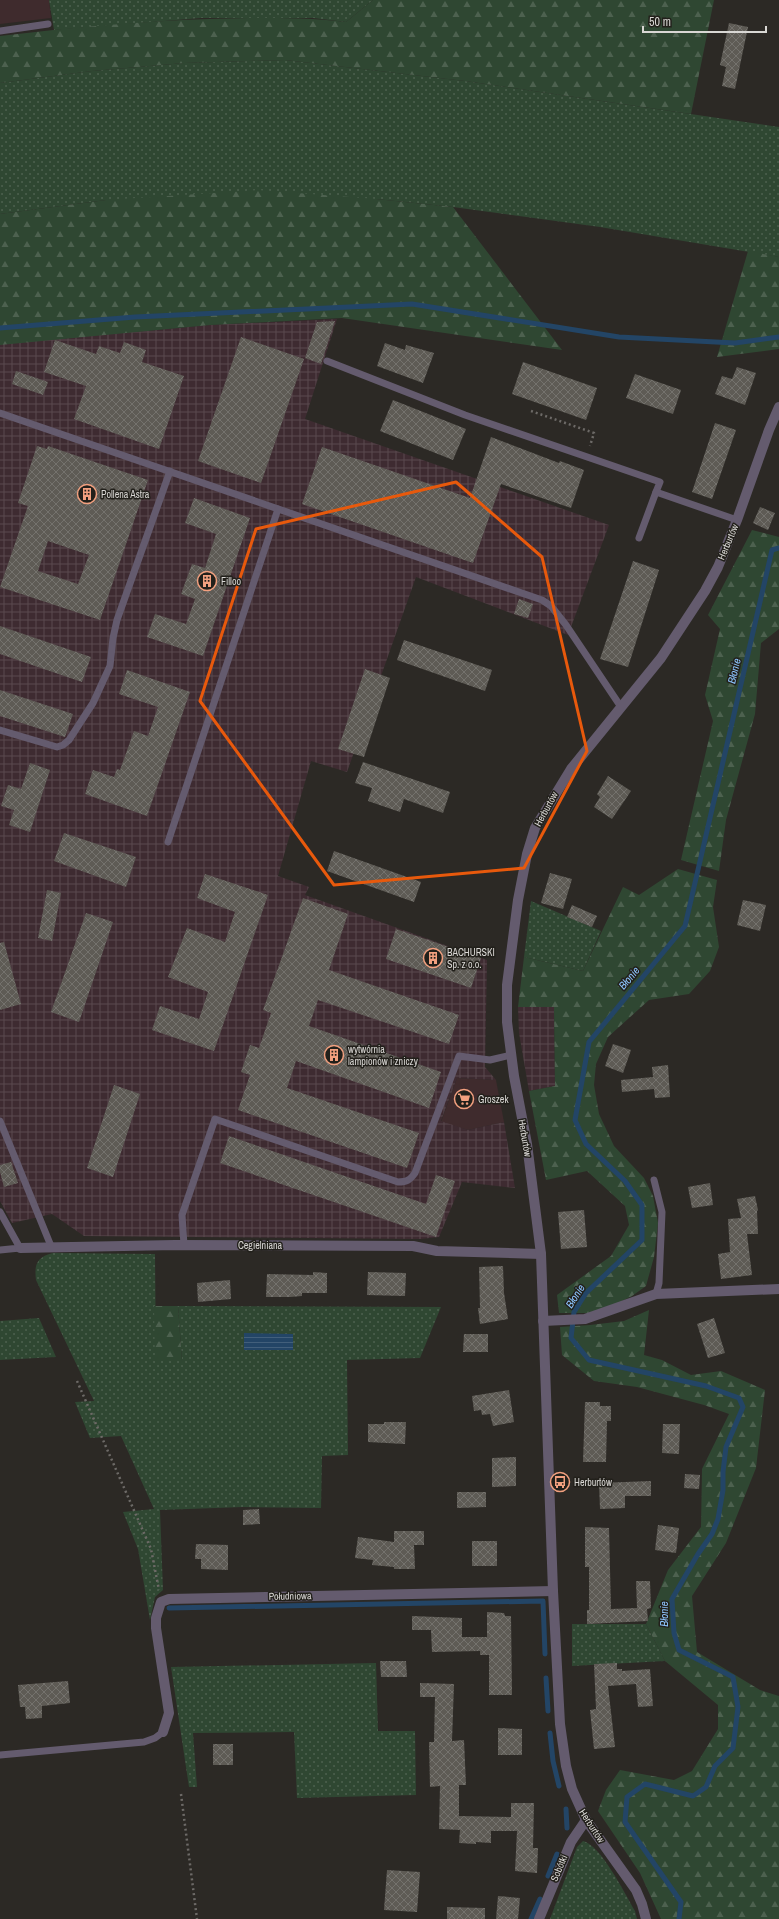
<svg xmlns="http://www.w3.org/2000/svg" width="779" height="1919" font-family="'Archivo Narrow',sans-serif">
  <defs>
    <pattern id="industrial-grid" width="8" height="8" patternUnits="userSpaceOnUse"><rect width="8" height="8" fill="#3e2b31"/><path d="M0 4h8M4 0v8" fill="none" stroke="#59494e"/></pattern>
    <pattern id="grass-dots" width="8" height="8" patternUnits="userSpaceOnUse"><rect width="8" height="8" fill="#2f4732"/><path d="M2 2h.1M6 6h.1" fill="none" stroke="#4d614f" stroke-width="1.8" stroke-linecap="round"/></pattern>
    <pattern id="forest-firs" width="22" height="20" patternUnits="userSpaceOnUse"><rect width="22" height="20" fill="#2f4732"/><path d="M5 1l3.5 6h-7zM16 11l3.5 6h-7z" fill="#4d614f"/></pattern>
    <pattern id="water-rules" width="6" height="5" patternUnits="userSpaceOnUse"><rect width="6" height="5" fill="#234566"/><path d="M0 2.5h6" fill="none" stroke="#425f7b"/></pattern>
    <pattern id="building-cross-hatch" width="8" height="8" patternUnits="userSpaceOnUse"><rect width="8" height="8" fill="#5e5b55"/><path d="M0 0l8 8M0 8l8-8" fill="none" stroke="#74726d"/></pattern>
  </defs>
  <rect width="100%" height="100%" fill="#2c2925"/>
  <g fill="#3f2b2d">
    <path d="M0 0H49L51 18 0 24Z"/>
    <path d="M457 1078 496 1080 504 1122 468 1130 441 1122Z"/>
  </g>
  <g fill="url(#industrial-grid)">
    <path d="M337 319 305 419 609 525 568 635 416 577 347 772 311 761 278 876 309 887 305 895 487 960 485 1067 496 1080 457 1078 441 1121 468 1130 504 1122 515 1188 462 1182 439 1237 421 1239 84 1236 52 1214 12 1223 0 1201V344L210 325Z"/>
    <path d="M518 1007H554L555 1086 529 1091 519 1033Z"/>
  </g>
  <g fill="url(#grass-dots)">
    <path d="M49 0H373L346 22 313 18H201L54 30Z"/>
    <path d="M285 60 465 81 779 127V257L600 227 453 207 376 199 106 200 0 214V83L92 71 184 63Z"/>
    <path d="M531 901 601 931 583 971 524 957Z"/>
    <path d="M53 1253 155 1254 156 1361H182L178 1306 441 1307 420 1358 347 1360 348 1455 322 1456 321 1508 243 1507 160 1510 163 1590 155 1597 150 1620 138 1549 123 1512 154 1509 121 1436 90 1438 75 1402 94 1401 36 1280C34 1264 37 1257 53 1253Z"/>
    <path d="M39 1318 56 1357 0 1360V1321Z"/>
    <path d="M572 1624H646L665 1661 572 1666Z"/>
    <path d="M376 1663 378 1731H415L416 1795 297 1798 294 1732 193 1733 197 1787H189L171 1667Z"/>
    <path d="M583 1841C601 1845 625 1894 635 1911L637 1919H550L577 1847Z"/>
  </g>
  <g fill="url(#forest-firs)">
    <path d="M373 0H714L691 114 465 81 285 60 184 63 92 71 0 83V36C83 26 166 19 249 18 282 18 314 18 346 22Z"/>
    <path d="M258 190 376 199 453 207 562 350 342 318 210 325 0 345V214L106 200Z"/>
    <path d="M748 251 779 257V349L717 357Z"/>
    <path d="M752 530 779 537V629L761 643 755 714 726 820 719 871 681 860 713 721 705 695 720 629 708 615Z"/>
    <path d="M678 869 717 880 713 907 719 947 710 971 689 994 649 1000 608 1037 596 1064 594 1085 599 1114 614 1146 644 1178 653 1196 658 1223 654 1257 646 1286 632 1296 612 1306 588 1313H559L557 1295 611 1256 629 1225 625 1206 587 1171 546 1180 529 1091 555 1086 554 1007H518L524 957 583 971 623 887 639 895Z"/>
    <path d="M154 1306H178L182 1361H155Z"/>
    <path d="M649 1310 644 1355 662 1360 691 1375 721 1371 765 1390 756 1468 726 1543 692 1596 697 1652 760 1690 779 1696V1919H661L640 1873 598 1811 606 1790 620 1770 674 1780 692 1771 718 1729V1705L665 1661 646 1624 668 1570 701 1527 702 1469 729 1414 704 1405 637 1387 594 1381 562 1355 560 1327 590 1325 624 1321Z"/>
  </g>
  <path fill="url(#water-rules)" d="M244 1333 293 1334V1350H244Z"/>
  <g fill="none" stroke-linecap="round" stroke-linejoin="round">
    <g stroke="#234566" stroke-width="5">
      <path d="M0 328 135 317 412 304 619 337 735 343 779 337"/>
      <path d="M169 1608 543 1601 545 1654"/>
      <path d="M546 1678 548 1711"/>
      <path d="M550 1733 553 1761 559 1786"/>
      <path d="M566 1809 567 1828"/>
      <path d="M548 1876 557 1854"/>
      <path d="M531 1919 540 1899"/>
      <path d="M679 1919 681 1902 625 1822 627 1797 645 1784 693 1796 706 1787 715 1766 733 1748 738 1707 733 1677 679 1650 674 1633 672 1599 698 1554 712 1534 718 1519 723 1490V1472L726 1447 743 1407 739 1398 706 1386 589 1360 571 1338 574 1312 586 1293 642 1240V1205L625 1181 586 1144 575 1120 589 1042 685 926 772 550 779 548"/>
    </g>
  </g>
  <g fill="url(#building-cross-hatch)" fill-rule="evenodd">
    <path d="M729 23 748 27 735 89 722 86 726 67 720 65Z"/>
    <path d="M335 321 321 364 305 358 317 322Z"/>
    <path d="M241 337 304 359 261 483 198 461Z"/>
    <path d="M55 340 96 354 99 346 120 353 124 342 146 350 142 362 184 376 159 449 74 419 86 386 44 372Z"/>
    <path d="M385 343 405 350 406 345 434 353 423 383 377 366Z"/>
    <path d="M523 362 597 388 586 420 512 394Z"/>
    <path d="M737 367 756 373 745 405 715 394 722 376 732 379Z"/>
    <path d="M16 371 48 382 43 395 12 384Z"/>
    <path d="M635 374 681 390 673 414 626 398Z"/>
    <path d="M393 400 466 429 453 460 380 431Z"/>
    <path d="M715 423 736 430 712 499 692 492Z"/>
    <path d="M491 437 559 463 560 461 584 470 571 508 501 484 473 563 302 504 322 447 470 498Z"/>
    <path d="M37 446 47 449 48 446 148 480 100 620 0 587 28 506 18 503ZM48 541 89 555 78 584 38 571Z"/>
    <path d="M194 498 250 518 203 656 147 637 155 614 186 624 195 599 181 594 192 564 205 568 216 534 185 523Z"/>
    <path d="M760 507 775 513 768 530 753 523Z"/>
    <path d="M633 561 659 570 628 667 600 659Z"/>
    <path d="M519 599 533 604 528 618 514 614Z"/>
    <path d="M0 626 91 657 82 682 0 654Z"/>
    <path d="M404 640 492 670 485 691 397 660Z"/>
    <path d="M365 669 390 678 364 757 338 749Z"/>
    <path d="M127 670 190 692 147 816 85 794 93 770 114 777 117 769 120 770 134 731 148 736 158 707 119 694Z"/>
    <path d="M0 690 73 714 65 737 0 716Z"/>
    <path d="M363 762 450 792 443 813 404 799 400 812 368 801 372 788 355 783Z"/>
    <path d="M30 763 50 770 30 832 9 825 14 810 1 806 8 785 21 789Z"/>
    <path d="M608 776 631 791 612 819 594 807 600 797 597 794Z"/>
    <path d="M64 833 136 857 126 887 54 861Z"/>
    <path d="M334 851 421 882 414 902 327 871Z"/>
    <path d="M550 873 572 879 563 909 541 903Z"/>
    <path d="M205 874 268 895 214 1051 152 1030 160 1006 199 1019 208 992 168 977 187 928 225 942 235 912 197 898Z"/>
    <path d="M47 890 61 893 52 941 38 938Z"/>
    <path d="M303 898 348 914 329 970 459 1015 449 1044 318 1000 309 1026 441 1072 429 1108 296 1061 287 1088 419 1133 407 1168 238 1110 250 1075 241 1072 250 1045 259 1048 271 1013 263 1010Z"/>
    <path d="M743 900 766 905 760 931 737 925Z"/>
    <path d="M572 905 597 916 592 927 567 917Z"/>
    <path d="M86 913 113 922 79 1022 51 1012Z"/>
    <path d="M396 929 481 958 471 988 386 959Z"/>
    <path d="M4 942 21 1004 0 1010V943Z"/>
    <path d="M613 1044 631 1050 623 1073 605 1066Z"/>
    <path d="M668 1065 670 1097 655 1098 654 1089 622 1092 621 1080 653 1077 652 1067Z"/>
    <path d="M114 1085 140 1094 113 1177 87 1168Z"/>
    <path d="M229 1136 426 1204 436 1175 455 1181 436 1237 220 1163Z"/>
    <path d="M11 1162 18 1183 4 1187 0 1172V1165Z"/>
    <path d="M710 1183 713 1205 692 1208 688 1187Z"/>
    <path d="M755 1196 758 1210 757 1211 758 1234H747L752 1275 721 1279 718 1254 730 1252 728 1219 741 1218 737 1199Z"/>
    <path d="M584 1210 587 1247 561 1249 558 1212Z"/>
    <path d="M503 1266 504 1293 508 1319 480 1324 478 1308H480L479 1267Z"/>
    <path d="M313 1272 327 1273V1293H302V1296L290 1297H266L267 1274 313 1275Z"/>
    <path d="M368 1272 406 1273 405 1296 367 1295Z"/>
    <path d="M230 1280 231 1299 198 1302 197 1283Z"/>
    <path d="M714 1318 725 1353 708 1358 697 1324Z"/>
    <path d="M464 1334H488V1352H463Z"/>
    <path d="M509 1390 514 1422 493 1426 490 1414 482 1415 481 1410 474 1411 472 1396Z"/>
    <path d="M585 1402H600V1406H611V1421H607L606 1462H583Z"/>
    <path d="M384 1422H406L405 1444 368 1442V1424H384Z"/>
    <path d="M663 1424H680L679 1454 662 1453Z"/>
    <path d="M516 1457V1486L492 1487V1458Z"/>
    <path d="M685 1474 700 1475 699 1489 684 1488Z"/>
    <path d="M651 1481V1496H625V1508L600 1509 599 1483Z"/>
    <path d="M457 1492H486V1507L457 1508Z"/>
    <path d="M259 1509 260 1524 243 1525V1510Z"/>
    <path d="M658 1525 679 1528 676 1553 655 1550Z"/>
    <path d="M585 1527 609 1528 611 1609 637 1608 636 1581H650L651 1608 647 1609 648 1621 587 1624V1610H589V1567H585Z"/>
    <path d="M394 1531H424V1545H414L415 1569H394V1567L372 1565 373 1560 355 1558 358 1537 394 1542Z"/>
    <rect x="472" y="1541" width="25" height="25"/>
    <path d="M196 1544 228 1545V1570L201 1569V1559H195Z"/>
    <path d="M487 1612 504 1613 505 1616H511L512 1695H489V1655H480V1651L432 1652 431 1630H412V1616L462 1618V1637H487Z"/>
    <path d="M380 1661H406L407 1677H381Z"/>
    <path d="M617 1663V1669H622V1671L650 1669 653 1706 638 1707 636 1684 608 1686 615 1747 594 1749 590 1710 596 1709 594 1664Z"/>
    <path d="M68 1681 70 1703 42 1706V1718L26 1719 25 1707H20L18 1685Z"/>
    <path d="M420 1683 454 1684 452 1741 464 1740 466 1785H459V1816L511 1817V1803H534L533 1848H538L537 1873 515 1871 517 1831H491V1843L476 1842V1844L459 1843 460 1830 439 1829 440 1786 430 1787 429 1742H434L435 1697H420Z"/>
    <path d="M498 1728 522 1729V1755H498Z"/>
    <rect x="213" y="1744" width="20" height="21"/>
    <path d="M387 1870 420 1872 417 1912 384 1910Z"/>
    <path d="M498 1896 520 1898 518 1919H496Z"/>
    <path d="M447 1907 485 1908V1919H447Z"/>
  </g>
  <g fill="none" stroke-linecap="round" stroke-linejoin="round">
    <g stroke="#6d6a67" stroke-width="2.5" stroke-dasharray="2 3" stroke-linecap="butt">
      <path d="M531 411 594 433 590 446"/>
      <path d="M77 1381 151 1549 159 1590"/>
      <path d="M181 1794 197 1919"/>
    </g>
    <g stroke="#645b6e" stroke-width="7">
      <path d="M0 31 48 24"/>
      <path d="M327 361 465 415 660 482 656 492 737 520"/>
      <path d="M0 413 542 600 551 606 566 625 621 707"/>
      <path d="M639 538 656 492"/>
      <path d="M0 730 57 747 63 745 69 740 93 703 110 666 113 638 117 620 170 471"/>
      <path d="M168 842 278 509"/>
      <path d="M0 1121 51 1246"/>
      <path d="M654 1180 662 1212 659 1283 656 1294"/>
      <path d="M0 1212 20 1248 0 1250"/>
      <path d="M184 1245 182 1215 215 1119 398 1182C407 1182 410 1180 415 1173L459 1056 490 1060 511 1055"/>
      <path d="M0 1755 144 1742 155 1738 163 1732"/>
    </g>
    <g stroke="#645b6e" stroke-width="10">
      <path d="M20 1248 175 1245 413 1246 437 1251 541 1254"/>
      <path d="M543 1321 585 1319 656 1294 779 1289"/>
      <path d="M163 1732 169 1713 156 1628V1618L161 1602 169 1599 553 1591"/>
      <path d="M539 1919 571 1842 586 1820"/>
    </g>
    <path stroke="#645b6e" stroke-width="10" d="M646 1919 642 1904 636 1890 586 1820 572 1789 566 1766 560 1724 553 1591 541 1254 527 1144 514 1076 507 1022V985L518 900 527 854 535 828 571 769 661 658 705 591 718 567 737 520 769 430 779 407"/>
  </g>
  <path fill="none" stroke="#e8590c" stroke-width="3" stroke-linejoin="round" d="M456 482 542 557 587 751 524 868 334 885 200 701 256 529Z"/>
  <defs>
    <symbol id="building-ring" viewBox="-11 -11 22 22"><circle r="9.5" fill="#22201b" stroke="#f2a07f" stroke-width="1.5"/><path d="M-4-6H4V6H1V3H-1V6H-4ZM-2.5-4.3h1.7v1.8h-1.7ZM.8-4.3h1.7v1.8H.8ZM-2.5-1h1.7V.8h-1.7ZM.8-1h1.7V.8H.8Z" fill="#f2a07f"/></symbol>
    <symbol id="supermarket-ring" viewBox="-11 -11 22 22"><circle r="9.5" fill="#22201b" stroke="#f2a07f" stroke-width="1.5"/><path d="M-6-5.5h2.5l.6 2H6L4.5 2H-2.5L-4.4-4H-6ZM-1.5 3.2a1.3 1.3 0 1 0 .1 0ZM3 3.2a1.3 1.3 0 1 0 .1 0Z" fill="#f2a07f"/></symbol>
    <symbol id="bus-ring" viewBox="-11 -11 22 22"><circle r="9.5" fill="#22201b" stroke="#f2a07f" stroke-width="1.5"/><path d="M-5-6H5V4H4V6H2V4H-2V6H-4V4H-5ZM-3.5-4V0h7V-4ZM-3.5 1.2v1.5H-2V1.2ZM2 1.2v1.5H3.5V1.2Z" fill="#f2a07f"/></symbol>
  </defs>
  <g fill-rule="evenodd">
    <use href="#building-ring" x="76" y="483" width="22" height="22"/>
    <use href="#building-ring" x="196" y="570" width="22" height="22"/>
    <use href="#building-ring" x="422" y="947" width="22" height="22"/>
    <use href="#building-ring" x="323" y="1044" width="22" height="22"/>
    <use href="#supermarket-ring" x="453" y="1088" width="22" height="22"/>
    <use href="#bus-ring" x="549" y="1471" width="22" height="22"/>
  </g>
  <g text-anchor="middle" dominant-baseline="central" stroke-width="3" stroke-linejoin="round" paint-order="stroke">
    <g font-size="10" fill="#d9d7d4" stroke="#22201b" text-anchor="start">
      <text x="101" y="494">Pollena Astra</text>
      <text x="221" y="581">Filloo</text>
      <text x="447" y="952">BACHURSKI<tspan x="447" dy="12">Sp. z o.o.</tspan></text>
      <text x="348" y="1049">wytwórnia<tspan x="348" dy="12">lampionów i zniczy</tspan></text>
      <text x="478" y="1099">Groszek</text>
      <text x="574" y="1482">Herburtów</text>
    </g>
    <g font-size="10" fill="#d9d7d4" stroke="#22201b">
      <text transform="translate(728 542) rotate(-67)">Herburtów</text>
      <text transform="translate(546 809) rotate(-61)">Herburtów</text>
      <text transform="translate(525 1138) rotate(80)">Herburtów</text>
      <text x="260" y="1245">Cegielniana</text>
      <text transform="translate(290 1596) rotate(-1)">Południowa</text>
      <text transform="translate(592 1826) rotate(57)">Herburtów</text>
      <text transform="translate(559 1868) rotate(-67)">Sobótki</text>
    </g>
    <g font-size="11" font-style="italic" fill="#8dc4fd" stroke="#22201b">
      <text transform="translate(734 671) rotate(-77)">Błonie</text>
      <text transform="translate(629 978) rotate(-50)">Błonie</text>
      <text transform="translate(575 1296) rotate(-57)">Błonie</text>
      <text transform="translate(664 1614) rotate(-90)">Błonie</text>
    </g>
  </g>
  <path d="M643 26v6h123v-6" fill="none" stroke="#d9d7d4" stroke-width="2"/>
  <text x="649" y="26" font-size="12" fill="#d9d7d4" stroke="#22201b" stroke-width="3" paint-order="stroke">50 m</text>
</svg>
